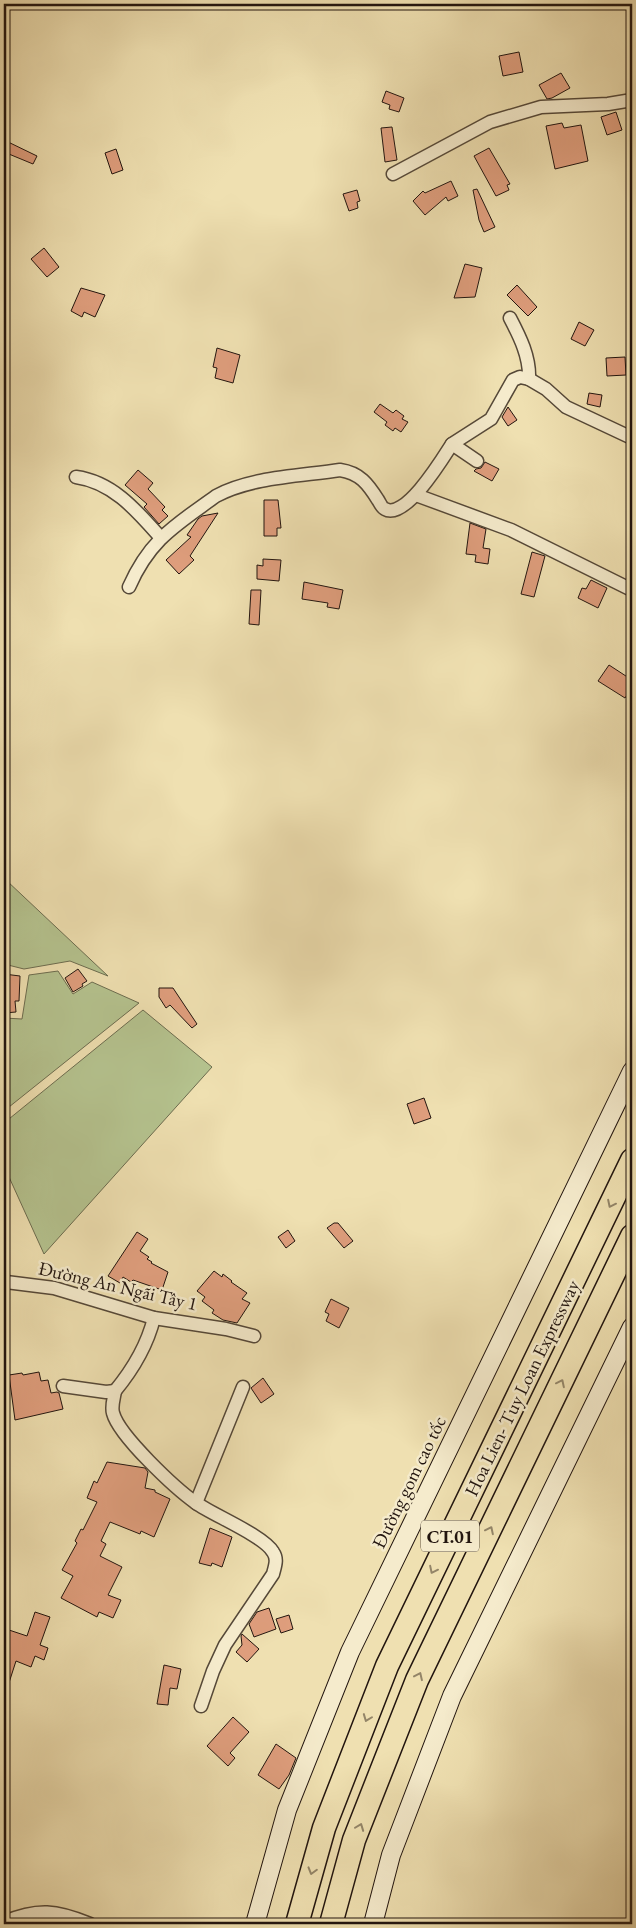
<svg xmlns="http://www.w3.org/2000/svg" width="636" height="1928" font-family="'EB Garamond',serif">
  <rect width="100%" height="100%" fill="#efe0b1"/>
  <filter id="stains"><feTurbulence type="fractalNoise" baseFrequency=".004" numOctaves="4"/><feColorMatrix values="0 0 0 0 .2 0 0 0 0 .09 0 0 0 0 .02 0 0 0 .5 -.17"/></filter>
  <radialGradient id="worn" r=".72"><stop offset=".6" stop-color="#630" stop-opacity="0"/><stop offset="1" stop-color="#630" stop-opacity=".3"/></radialGradient>
  <g fill="#b5c38f" stroke="#6c6c4f">
    <path d="M6 880 108 976 70 961 24 969 4 964V883Z"/>
    <path d="M58 971 73 994 92 982 139 1003 4 1111V1018L22 1019 29 975Z"/>
    <path d="M143 1010 212 1067 44 1254 4 1166V1123Z"/>
  </g>
  <g fill="#df9e7d" stroke="#22150f">
    <path d="M519 52 523 72 503 76 499 56Z"/>
    <path d="M561 73 570 88 552 98 547 99 539 85Z"/>
    <path d="M386 91 404 98 399 112 389 109 390 105 382 102Z"/>
    <path d="M616 112 622 130 607 135 601 117Z"/>
    <path d="M562 123 564 128 581 125 588 161 555 169 546 126Z"/>
    <path d="M392 127 397 160 385 162 381 128Z"/>
    <path d="M4 140 37 156 33 164 4 152Z"/>
    <path d="M489 148 510 184 507 185 509 190 496 196 474 156Z"/>
    <path d="M116 149 123 170 112 174 105 153Z"/>
    <path d="M451 181 458 196 448 201 446 197 425 215 413 201 423 191 425 193Z"/>
    <path d="M477 189 495 227 484 232 479 220 473 190Z"/>
    <path d="M357 190 360 201 357 202 358 208 349 211 343 194Z"/>
    <path d="M44 248 59 267 47 277 31 259Z"/>
    <path d="M465 264 482 268 475 297 454 298Z"/>
    <path d="M517 285 537 307 528 316 507 295Z"/>
    <path d="M81 288 105 295 95 317 84 312 82 317 71 311Z"/>
    <path d="M579 322 594 330 585 346 571 339Z"/>
    <path d="M217 348 240 355 233 383 215 378 217 368 213 367Z"/>
    <path d="M625 357 626 375 607 376 606 358Z"/>
    <path d="M589 393 602 395 600 407 587 404Z"/>
    <path d="M380 404 393 413 396 410 404 416 402 419 408 422 401 432 395 428 393 431 385 425 387 422 374 412Z"/>
    <path d="M508 407 517 420 508 426 502 417Z"/>
    <path d="M485 462 499 469 492 481 474 471 476 469 481 468Z"/>
    <path d="M138 470 153 483 148 489 165 507 162 510 168 516 159 524 144 507 147 504 125 485Z"/>
    <path d="M264 500H278L281 528H277V536H264Z"/>
    <path d="M218 513 190 556 194 560 179 574 166 560 191 537 187 535 198 519 202 516Z"/>
    <path d="M470 523 486 529 483 548 490 549 488 564 475 562 476 555 466 554Z"/>
    <path d="M532 552 545 556 534 597 521 594Z"/>
    <path d="M263 559 281 560 279 581 257 579V565L263 566Z"/>
    <path d="M591 580 607 588 598 608 578 598 582 588 586 589Z"/>
    <path d="M304 582 343 590 339 609 327 607 328 603 302 599Z"/>
    <path d="M251 590H261L259 625 249 624Z"/>
    <path d="M609 665 632 680V687L625 698 598 681Z"/>
    <path d="M78 969 87 981 82 984 83 986 73 992 65 978Z"/>
    <path d="M4 974 20 976 19 1001H15L16 1012 4 1013Z"/>
    <path d="M159 988H173L197 1024 192 1028 170 1005 166 1008 159 997Z"/>
    <path d="M424 1098 431 1118 414 1124 407 1104Z"/>
    <path d="M334 1223H338L353 1241 344 1248 327 1228Z"/>
    <path d="M288 1230 295 1241 286 1248 278 1237Z"/>
    <path d="M137 1232 148 1239 140 1251 149 1257 147 1259 152 1262 151 1263 168 1272 162 1290 133 1280 131 1282 123 1277 120 1283 108 1276Z"/>
    <path d="M214 1271 222 1277 223 1274 232 1281 231 1282 247 1293 242 1299 250 1303 237 1323 223 1320 212 1313 214 1310 202 1301 205 1297 197 1291Z"/>
    <path d="M331 1299 349 1308 339 1328 326 1321 329 1314 325 1312Z"/>
    <path d="M39 1372 41 1381 48 1380 51 1393 57 1392 59 1393 63 1409 15 1420 9 1375 22 1373 23 1375Z"/>
    <path d="M263 1378 274 1394 261 1403 251 1388Z"/>
    <path d="M107 1462 145 1468 148 1472 145 1488 155 1490V1492L170 1499 154 1537 141 1531 140 1534 110 1522 101 1541 106 1544 100 1556 122 1567 108 1595 121 1600 113 1618 99 1612 97 1617 61 1598 73 1576 62 1570 77 1543 75 1541 81 1529 83 1530 97 1502 87 1498 94 1481 97 1483Z"/>
    <path d="M210 1528 232 1537 222 1567 212 1563 211 1566 199 1563Z"/>
    <path d="M269 1608 276 1629 254 1637 249 1624 257 1612Z"/>
    <path d="M35 1612 50 1617 40 1645 48 1648 44 1660 35 1656 31 1667 16 1661 6 1692H4V1636L6 1629 27 1636Z"/>
    <path d="M289 1615 293 1629 281 1633 276 1619Z"/>
    <path d="M242 1634 259 1649 247 1662 236 1652 242 1645 241 1636Z"/>
    <path d="M164 1665 181 1669 177 1689 170 1688 168 1705 157 1704Z"/>
    <path d="M233 1717 249 1732 230 1753 235 1758 228 1766 207 1746Z"/>
    <path d="M276 1744 296 1758 289 1775 279 1789 258 1775Z"/>
  </g>
  <g fill="none" stroke-linecap="round" stroke-linejoin="round">
    <defs>
      <g id="minor">
        <path d="M393 174 490 122 541 107 608 104 632 100"/>
        <path d="M510 318C520 337 530 357 529 379"/>
        <path d="M477 461 452 444 491 419 513 380 520 377 529 379 546 389 566 407 632 438"/>
        <path d="M76 477C113 482 137 511 161 538"/>
        <path d="M416 495 511 530 632 590"/>
        <path d="M129 587C150 539 176 525 216 496 251 477 301 476 340 470 360 473 368 484 378 500 380 503 382 508 385 509 405 521 443 458 452 444"/>
        <path d="M4 1279 6 1282 54 1288 154 1318 226 1329 254 1336"/>
        <path d="M63 1386 106 1392 115 1391C114 1398 111 1406 113 1413 119 1436 176 1489 196 1503 213 1515 264 1536 273 1552 278 1559 275 1566 273 1574L225 1645 213 1671 201 1706"/>
        <path d="M115 1391C134 1368 147 1346 154 1318"/>
        <path d="M196 1503 243 1387"/>
        <path d="M4 1922C38 1908 56 1910 90 1924"/>
      </g>
      <g id="secondary">
        <path d="M255 1924 287 1810 350 1652 632 1071"/>
        <path d="M373 1924 391 1855 452 1696 632 1327"/>
      </g>
      <g id="motorway">
        <path d="M297 1924 324 1828 387 1666 632 1160"/>
        <path d="M331 1924 354 1840 417 1680 632 1236"/>
      </g>
    </defs>
    <use href="#minor" stroke="#554838" stroke-width="15"/>
    <use href="#secondary" stroke="#22150f" stroke-width="20"/>
    <use href="#motorway" stroke="#22150f" stroke-width="25"/>
    <use href="#minor" stroke="#f5ebcc" stroke-width="12"/>
    <use href="#secondary" stroke="#f5ebcc" stroke-width="18"/>
    <use href="#motorway" stroke="#efe0b1" stroke-width="22"/>
  </g>
  <defs><path id="oneway-chevron" d="M-2-3.5L2.5 0L-2 3.5" fill="none" stroke-width="1.6" stroke-linecap="round" stroke-linejoin="round" transform="scale(1.25)"/></defs>
  <g stroke="#938568">
    <use href="#oneway-chevron" transform="translate(611 1204) rotate(116)"/>
    <use href="#oneway-chevron" transform="translate(561 1383) rotate(-64)"/>
    <use href="#oneway-chevron" transform="translate(490 1530) rotate(-64)"/>
    <use href="#oneway-chevron" transform="translate(433 1570) rotate(116)"/>
    <use href="#oneway-chevron" transform="translate(419 1676) rotate(-65)"/>
    <use href="#oneway-chevron" transform="translate(367 1718) rotate(111)"/>
    <use href="#oneway-chevron" transform="translate(360 1827) rotate(-69)"/>
    <use href="#oneway-chevron" transform="translate(312 1871) rotate(106)"/>
  </g>
  <g text-anchor="middle" dominant-baseline="central" stroke-width="5" stroke-linejoin="round" paint-order="stroke">
    <rect fill="#f5ebcc" stroke="#615548" stroke-width="1" x="421" y="1520.5" width="58" height="31" rx="4"/>
    <g font-size="18" font-weight="bold" fill="#22150f">
      <text x="450" y="1536">CT.01</text>
    </g>
    <g font-size="19" fill="#22150f" stroke="#f5ebcc">
      <text transform="translate(118 1286) rotate(13)">Đường An Ngãi Tây 1</text>
      <text transform="translate(522 1388) rotate(-64)">Hoa Lien- Tuy Loan Expressway</text>
      <text transform="translate(409 1482) rotate(-64)">Đường gom cao tốc</text>
    </g>
  </g>
  <rect width="636" height="1928" fill="none" stroke="#efe0b1" stroke-width="20"/>
  <rect x="5" y="5" width="626" height="1918" fill="none" stroke="#22150f" stroke-width="2.5"/>
  <rect x="10" y="10" width="616" height="1908" fill="none" stroke="#22150f"/>
  <rect width="100%" height="100%" filter="url(#stains)"/>
  <rect width="100%" height="100%" fill="url(#worn)"/>
</svg>
